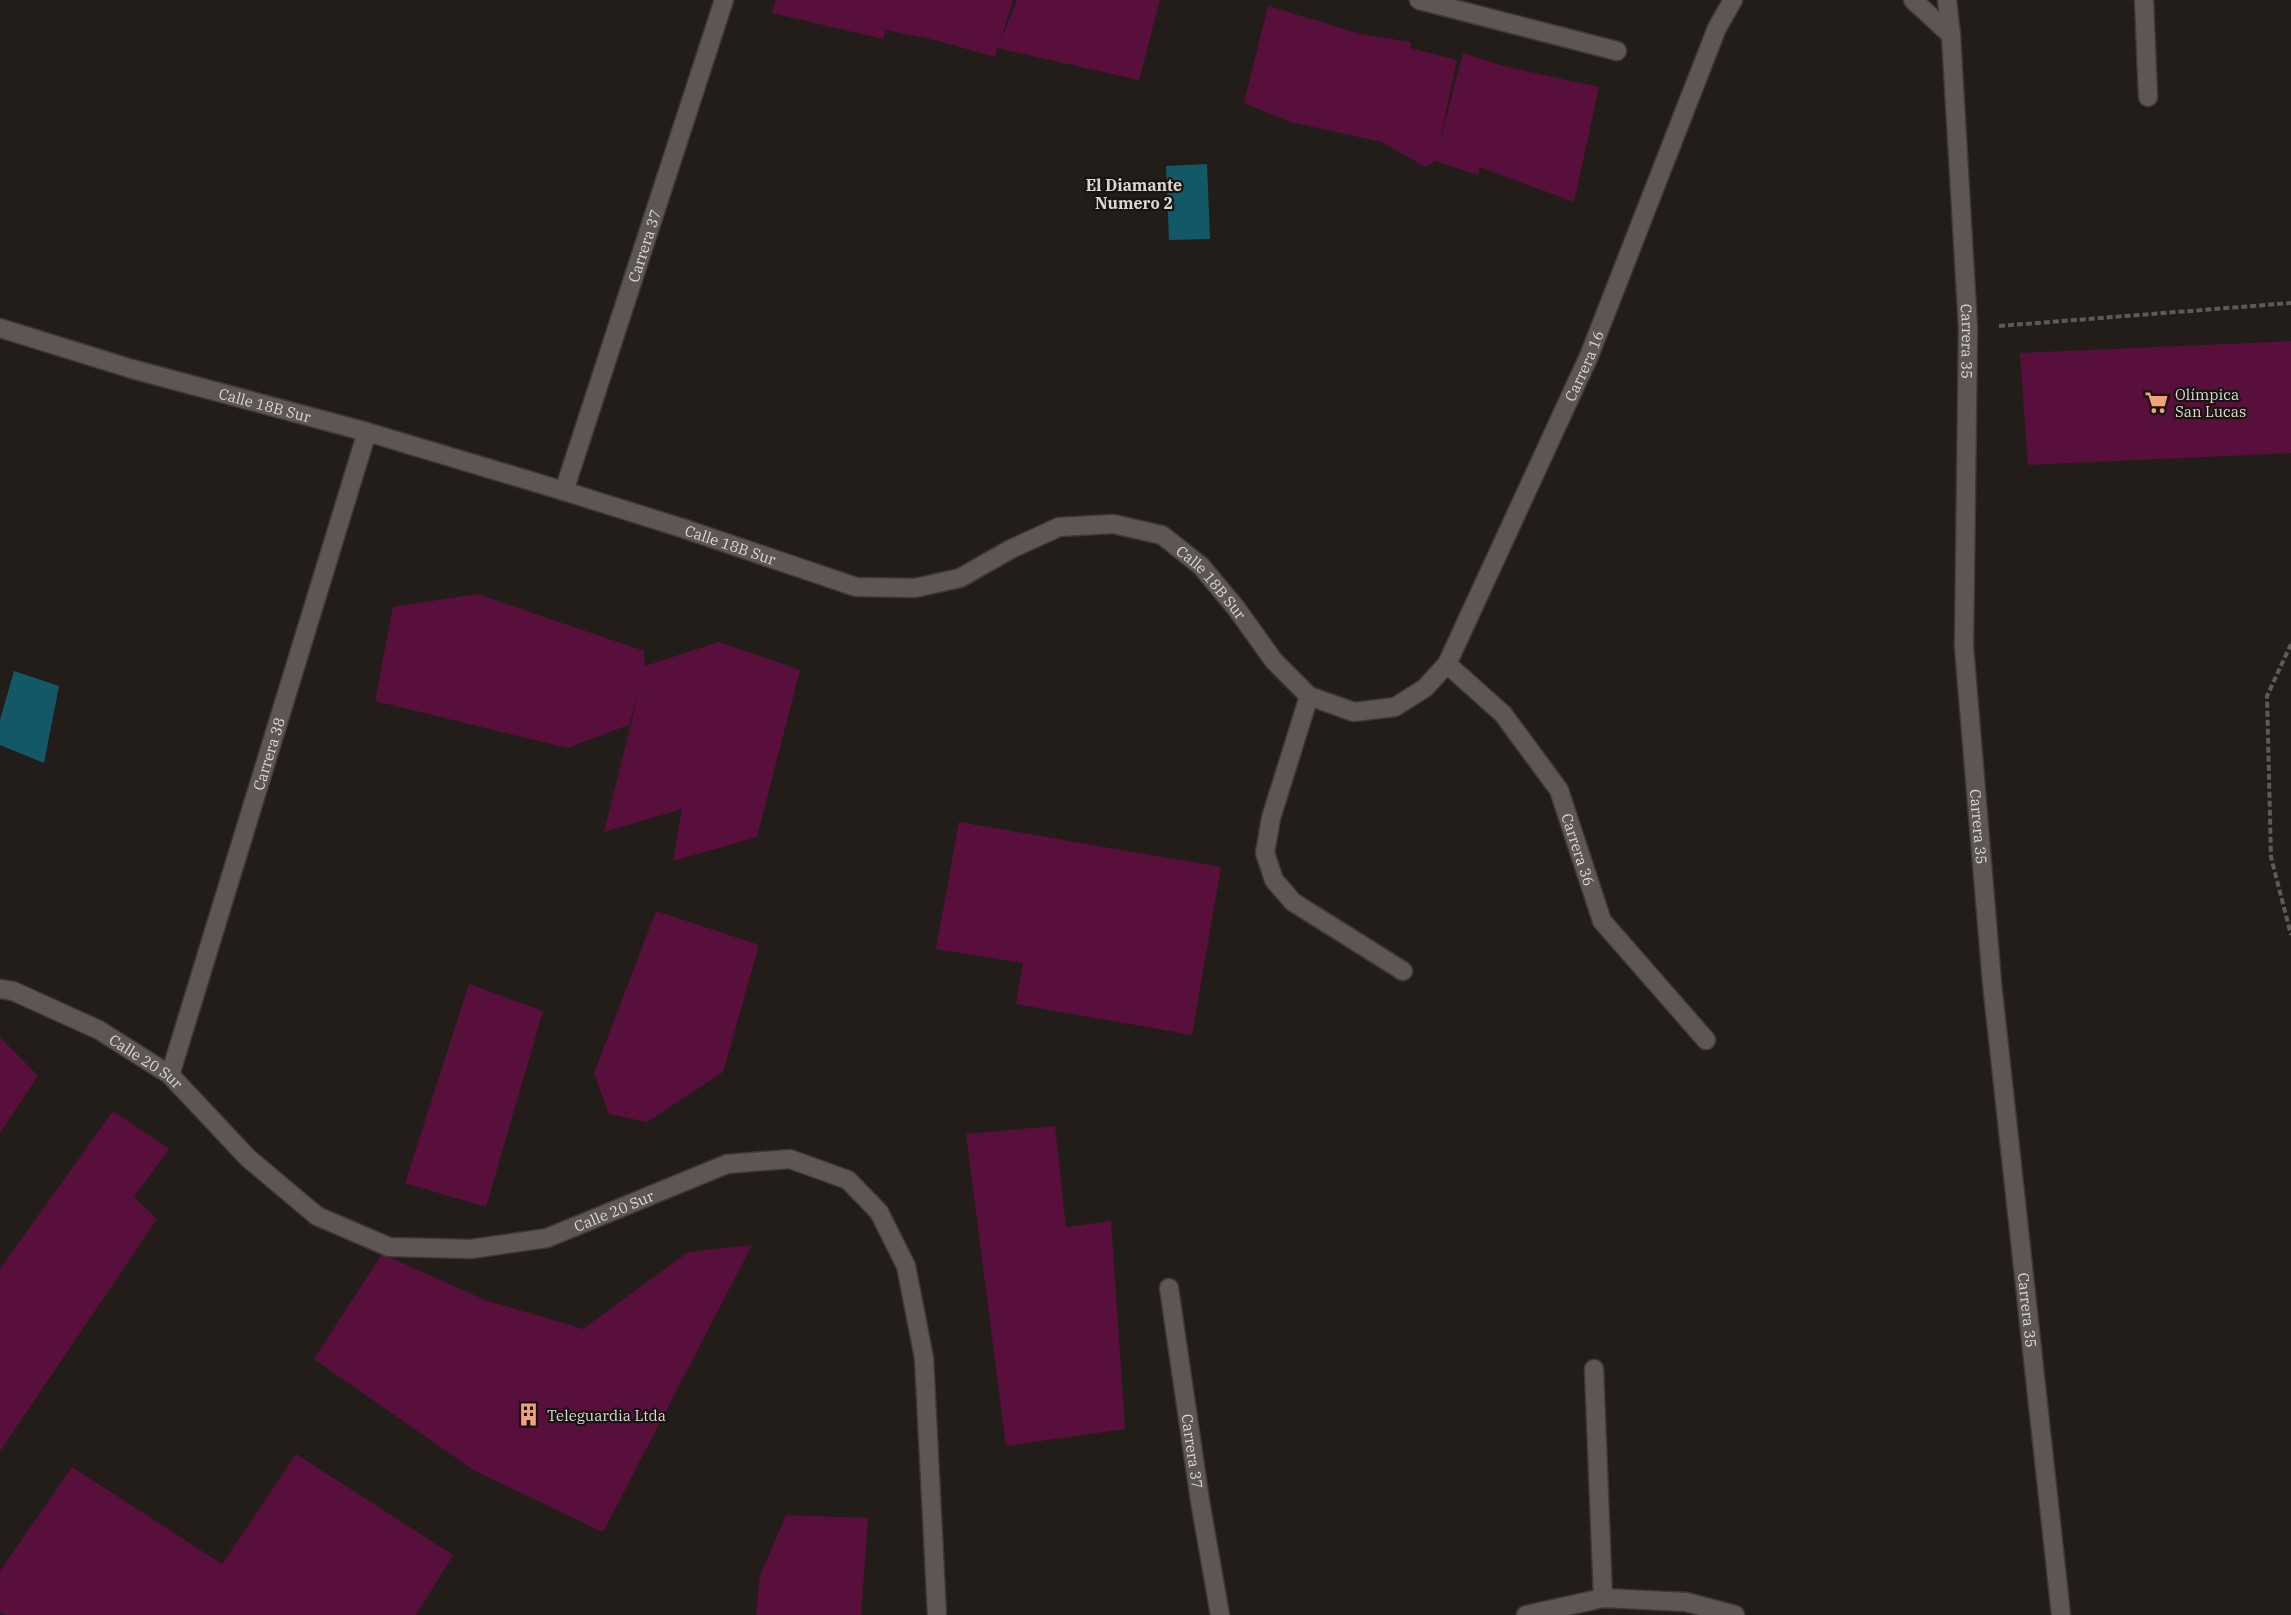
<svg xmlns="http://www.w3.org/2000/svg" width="2291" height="1615" font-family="'IBM Plex Serif',serif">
  <rect width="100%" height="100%" fill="#231d19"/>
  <g fill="#135866">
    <path d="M1207 164 1210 239 1169 240 1166 166Z"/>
    <path d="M14 671 59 686 44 763 0 745V720Z"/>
  </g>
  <g fill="#580f3c">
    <path d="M776 0H1013L1000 42 1017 0H1160L1139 80 997 48 995 57 939 41 886 30 883 39 772 13Z"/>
    <path d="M1268 6 1361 34 1411 42 1410 48 1457 60 1439 145 1463 53 1507 67 1599 87 1574 202 1480 167 1478 175 1436 161 1425 167 1382 142 1291 122 1244 103Z"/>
    <path d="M2291 341V453L2028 465 2020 353Z"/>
    <path d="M477 594 644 651 645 666 719 642 800 670 757 837 673 861 682 809 604 832 640 688 629 725 567 748 375 701 393 607Z"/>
    <path d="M959 822 1221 867 1192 1035 1016 1004 1023 963 936 949Z"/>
    <path d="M656 911 759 945 723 1072 647 1122 609 1114 594 1073Z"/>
    <path d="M469 984 543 1011 486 1207 405 1183Z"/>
    <path d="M0 1037 38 1076 0 1133Z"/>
    <path d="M113 1111 169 1149 134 1197 157 1219 0 1451V1269Z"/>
    <path d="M1055 1126 1066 1227 1111 1221 1125 1429 1006 1446 966 1134Z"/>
    <path d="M752 1245 603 1532 475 1471 314 1359 382 1254 485 1300 583 1329 688 1252Z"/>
    <path d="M296 1454 453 1555 416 1615H6L0 1612V1571L72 1467 222 1564Z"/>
    <path d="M786 1515 868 1518 861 1615H756L760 1576Z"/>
  </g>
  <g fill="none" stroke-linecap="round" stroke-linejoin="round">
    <defs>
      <g id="minor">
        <path d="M1419 0 1617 51"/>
        <path d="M1913 0 1951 35"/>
        <path id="s1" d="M1947 0 1951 35 1968 328 1964 647 1992 983 2061 1615"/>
        <path d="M2144 0 2148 97"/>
        <path id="s2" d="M0 328 132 369 367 432 564 491 682 528 856 587 915 588 960 578 1011 549 1059 527 1113 524 1162 535 1201 566 1236 608 1274 661 1309 696 1354 712 1395 707 1425 688 1447 664 1589 356 1717 28 1733 0"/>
        <path id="s3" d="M564 491 724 0"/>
        <path id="s4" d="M1447 664 1503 714 1559 790 1602 921 1706 1040"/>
        <path d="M1309 696 1271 818 1265 853 1274 880 1293 902 1403 971"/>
        <path id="s5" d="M0 989 13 991 99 1030 170 1075 248 1158 317 1216 389 1247 471 1249 547 1238 727 1164 790 1159 848 1180 879 1212 906 1266 924 1358 937 1615"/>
        <path id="s6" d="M170 1075 367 432"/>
        <path id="s7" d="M1169 1288 1200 1501 1220 1615"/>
        <path d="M1594 1369 1603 1598"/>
        <path d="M1526 1615 1603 1598 1686 1602 1735 1615"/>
      </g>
    </defs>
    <use href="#minor" stroke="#3e3937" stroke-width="21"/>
    <g stroke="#5f5a57" stroke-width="4" stroke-dasharray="6 3" stroke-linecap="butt">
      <path d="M1999 326 2291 303"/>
      <path d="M2291 644 2267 696 2271 857 2291 935"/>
    </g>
    <use href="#minor" stroke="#5e5652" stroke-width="18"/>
  </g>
  <defs>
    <symbol id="supermarket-bare" viewBox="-9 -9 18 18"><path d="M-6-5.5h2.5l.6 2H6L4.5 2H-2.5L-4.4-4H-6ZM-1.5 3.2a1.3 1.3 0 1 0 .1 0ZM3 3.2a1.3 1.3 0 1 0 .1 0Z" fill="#f2a17e" stroke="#191410" stroke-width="2.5" paint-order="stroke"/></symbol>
    <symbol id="building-bare" viewBox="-9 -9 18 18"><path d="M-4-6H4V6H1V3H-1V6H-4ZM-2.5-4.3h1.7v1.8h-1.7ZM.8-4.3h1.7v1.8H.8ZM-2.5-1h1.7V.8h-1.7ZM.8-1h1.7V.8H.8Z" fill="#f2a17e" stroke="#191410" stroke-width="2.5" paint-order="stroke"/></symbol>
  </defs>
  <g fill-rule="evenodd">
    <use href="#supermarket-bare" x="2140" y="386" width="33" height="33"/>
    <use href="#building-bare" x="512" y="1398" width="33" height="33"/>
  </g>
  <g text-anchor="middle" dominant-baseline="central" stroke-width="4.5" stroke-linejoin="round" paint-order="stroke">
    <g font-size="15" fill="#dbd7d5" stroke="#191410">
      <text stroke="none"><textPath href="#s3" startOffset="258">Carrera 37</textPath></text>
      <text stroke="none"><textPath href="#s1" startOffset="342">Carrera 35</textPath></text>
      <text stroke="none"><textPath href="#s2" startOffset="1920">Carrera 16</textPath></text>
      <text stroke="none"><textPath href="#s2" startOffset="276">Calle 18B Sur</textPath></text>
      <text stroke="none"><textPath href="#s2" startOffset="762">Calle 18B Sur</textPath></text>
      <text stroke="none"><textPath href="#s2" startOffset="1284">Calle 18B Sur</textPath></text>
      <text stroke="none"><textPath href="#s6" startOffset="336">Carrera 38</textPath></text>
      <text stroke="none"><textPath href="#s1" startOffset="828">Carrera 35</textPath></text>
      <text stroke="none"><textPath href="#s4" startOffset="232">Carrera 36</textPath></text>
      <text stroke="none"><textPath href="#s5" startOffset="164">Calle 20 Sur</textPath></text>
      <text stroke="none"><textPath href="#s5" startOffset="705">Calle 20 Sur</textPath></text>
      <text stroke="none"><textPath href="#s1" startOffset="1314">Carrera 35</textPath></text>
      <text stroke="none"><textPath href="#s7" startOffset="165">Carrera 37</textPath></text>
    </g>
    <g font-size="15" fill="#dbd7d5" stroke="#191410" text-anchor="start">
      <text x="2175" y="394">Olímpica<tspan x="2175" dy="17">San Lucas</tspan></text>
      <text x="547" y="1415">Teleguardia Ltda</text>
    </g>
    <g font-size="16" font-weight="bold" fill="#dbd7d5" stroke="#191410">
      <text x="1134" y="185">El Diamante<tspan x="1134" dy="18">Numero 2</tspan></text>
    </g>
  </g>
</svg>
